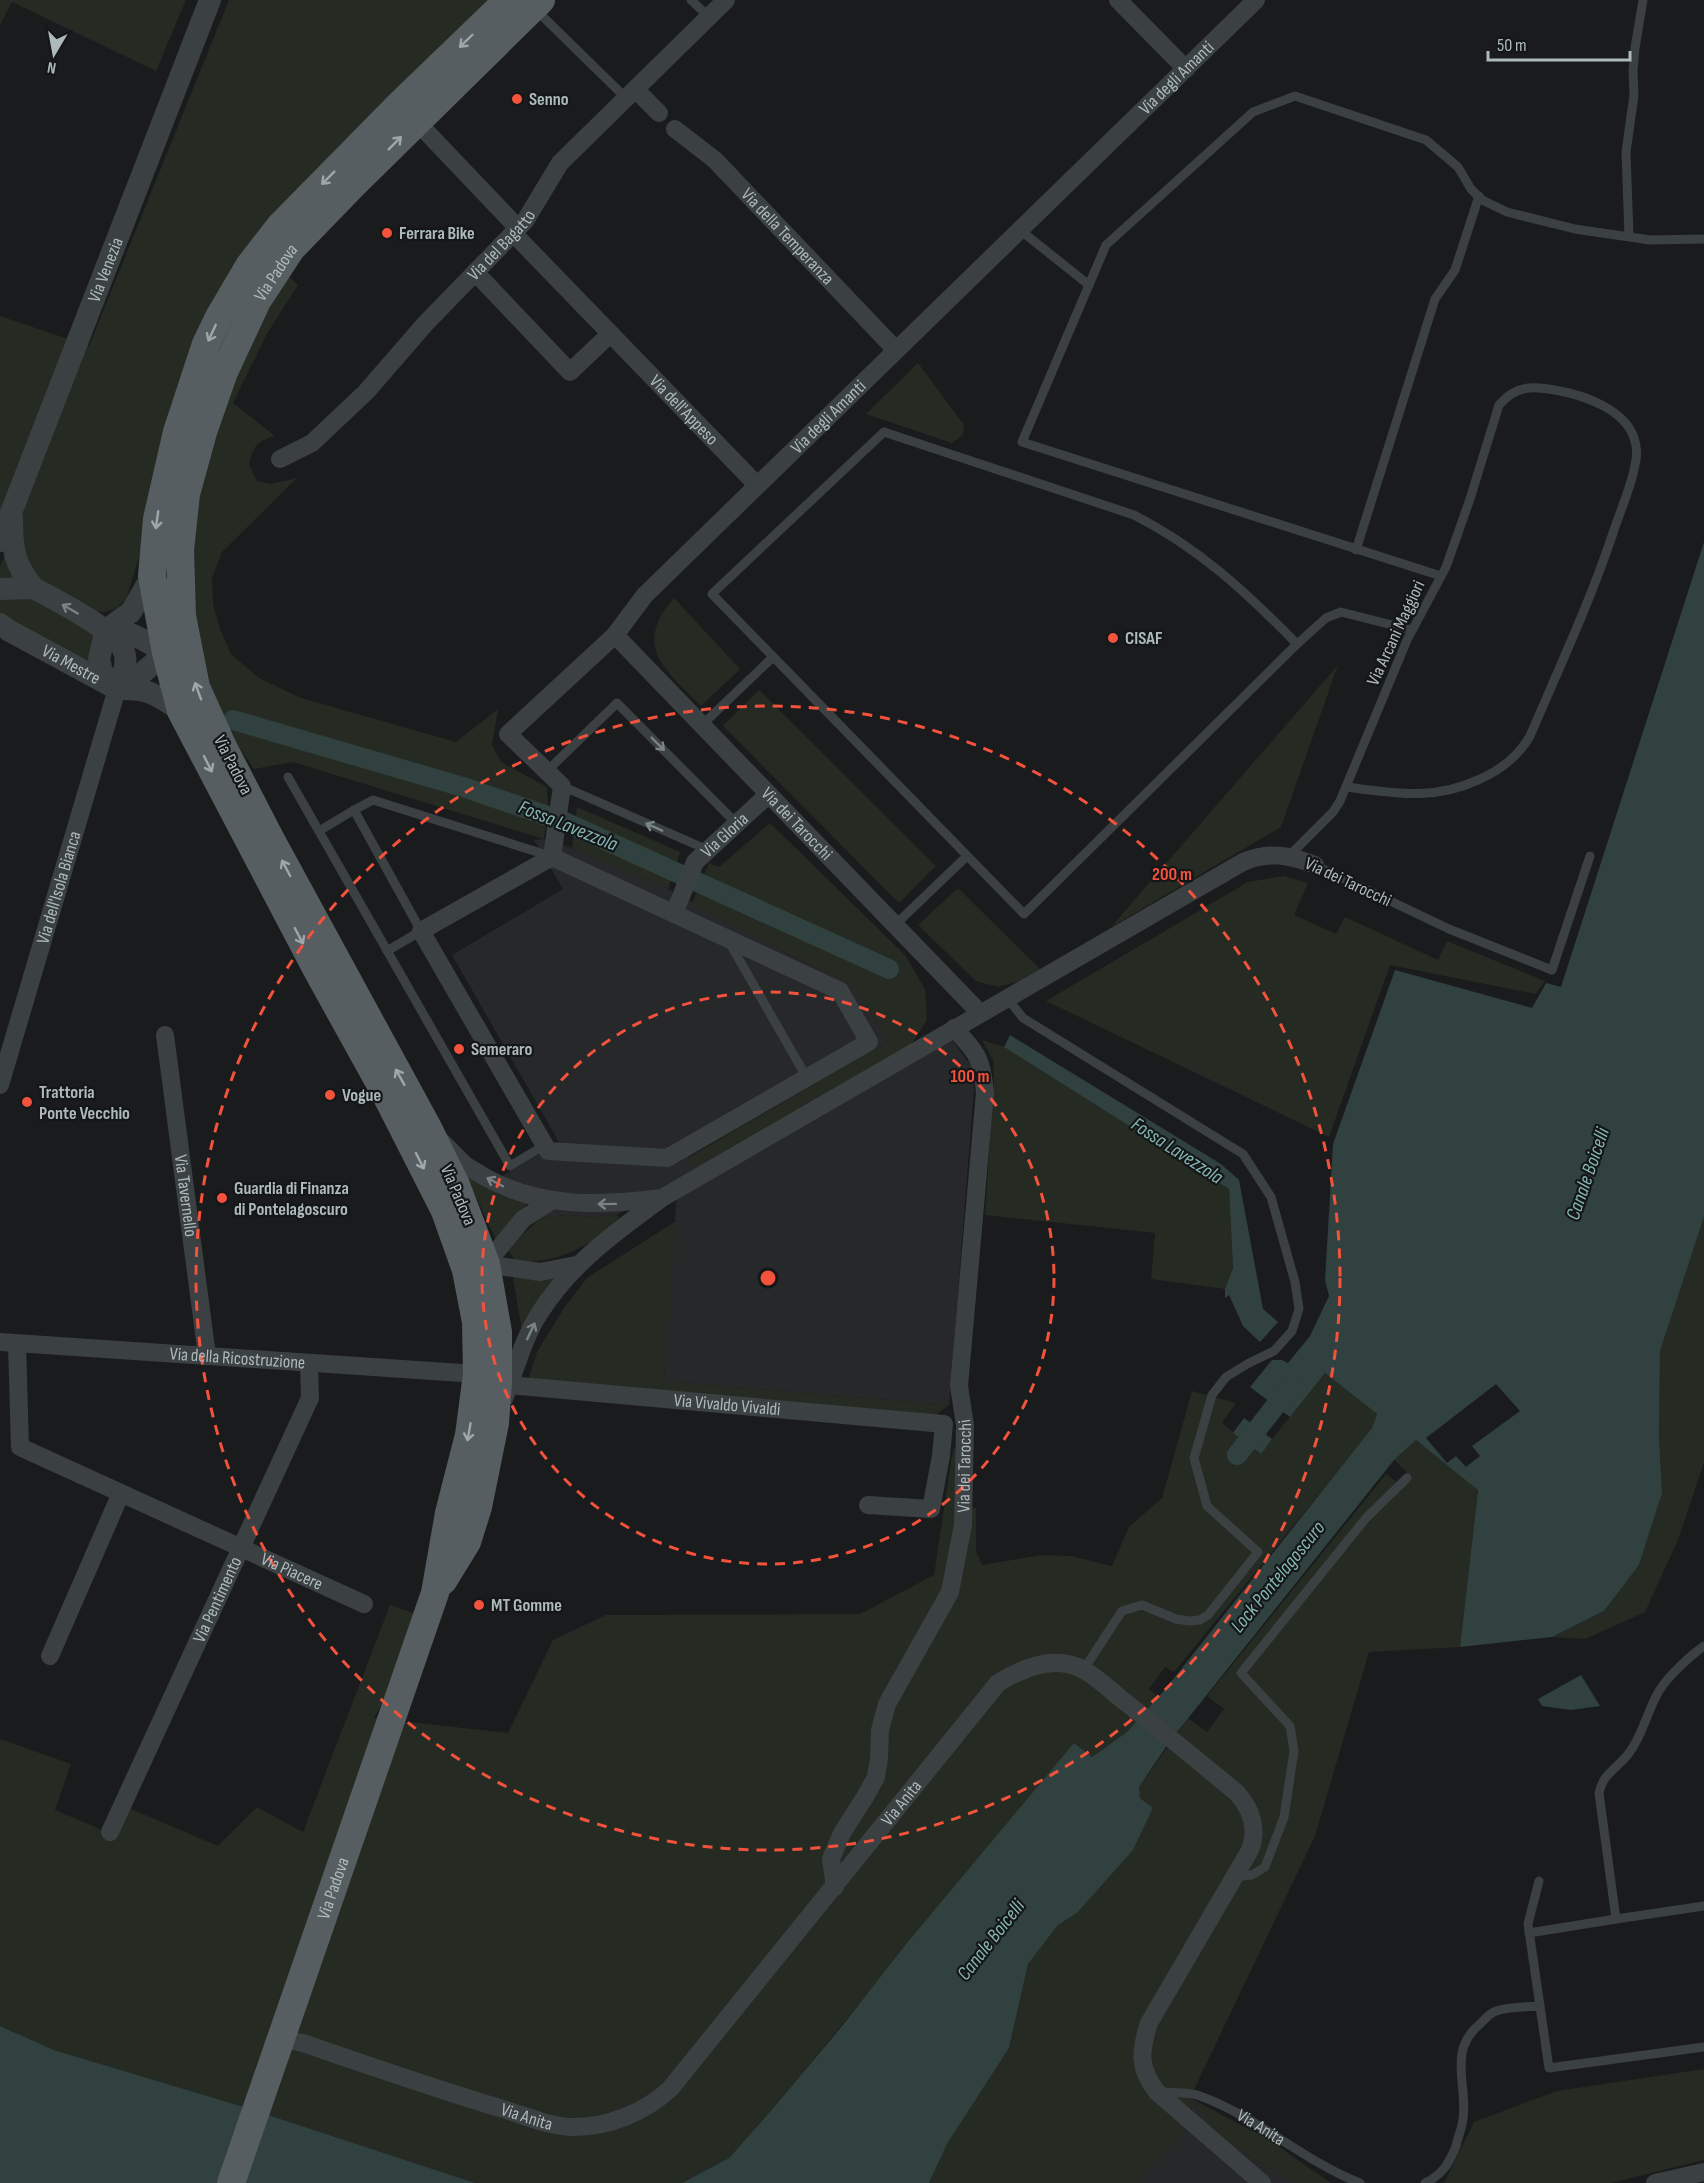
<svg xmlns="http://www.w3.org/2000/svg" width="1704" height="2183" font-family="'Sofia Sans Condensed',sans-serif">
  <rect width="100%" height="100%" fill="#1a1b1c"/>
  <g fill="#26282a">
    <path d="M544 839 572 848 668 889 790 955 855 985 888 1041 688 1157 697 1170 947 1033 972 1067 974 1089 949 1405 664 1381 677 1191 617 1214 592 1217 567 1215 541 1218 501 1177 559 1142 452 955 563 889 534 840Z"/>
    <path d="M1190 2098 1228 2145 1298 2183H1136L1193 2122Z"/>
  </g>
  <g fill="#252b22">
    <path d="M0 0H186L156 71 12 2 0 25Z"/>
    <path d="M229 0H496L266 223 140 554 126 599 117 608 104 612 90 611 50 592 0 531V316L89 346Z"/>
    <path d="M286 273 298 285 268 332 233 403 275 436C256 441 253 447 249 465L257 481 271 484 297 478 222 552 212 578 213 604 220 629 231 654 259 678 301 698 456 742 498 709 492 745 501 762 547 787 548 809 544 839 293 762 254 769 230 734 215 703 200 657 188 541 216 415Z"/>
    <path d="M918 363 964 425 963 435 952 443 866 414Z"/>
    <path d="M8 547 25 583 0 584V567Z"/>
    <path d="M0 595 35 598 99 635 94 671 0 617Z"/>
    <path d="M674 598 740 669 701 706C667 671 631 647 674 598Z"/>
    <path d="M1338 665 1281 827 1111 927Z"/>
    <path d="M759 690 936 866 899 903 723 726Z"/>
    <path d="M577 807 680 852 668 889 572 848Z"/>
    <path d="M770 823 905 955 925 989 927 1020 909 1048 697 1170 688 1158 888 1041 854 985 790 955 692 903 709 863 719 867Z"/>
    <path d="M1284 876 1308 883 1294 915 1336 934 1345 917 1438 960 1447 941 1545 981 1536 994 1390 965 1329 1137 1046 1001 1248 882Z"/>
    <path d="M958 888 1040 969 1020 981 998 987 976 981 918 925Z"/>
    <path d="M982 1040 1004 1047 1229 1189 1233 1268 1225 1289 1151 1279 1155 1233 985 1215 994 1079 993 1060Z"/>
    <path d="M465 1173 498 1194 527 1204 512 1219 496 1240Z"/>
    <path d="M617 1214 621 1225C581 1246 563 1264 515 1261L509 1251 521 1236 541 1218 567 1215 592 1217Z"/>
    <path d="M1704 1217V1462L1678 1540 1645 1612 1585 1639 1552 1637 1604 1611 1639 1565 1662 1493 1659 1437 1660 1351Z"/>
    <path d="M676 1221 664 1381 949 1405 933 1417 528 1381 537 1352 564 1308 587 1278Z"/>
    <path d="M557 1276 522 1331 513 1277 535 1280Z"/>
    <path d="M1325 1373 1377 1414 1372 1428 1365 1438 1174 1672 1165 1667 1149 1689 1158 1697 1127 1732 1092 1757 1074 1744 775 2106 729 2158 682 2183H475L244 2107 54 2050 0 2026V1739L71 1764 55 1810 114 1835 129 1808 218 1846 257 1807 303 1832 390 1605 429 1618 374 1718 508 1733 553 1640 606 1615 860 1614 934 1575 953 1449 959 1448 957 1507 976 1508V1551L982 1565 1041 1555 1071 1556 1112 1566 1129 1527 1162 1498 1192 1391 1236 1403 1222 1423 1260 1454Z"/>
    <path d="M1416 1440 1478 1489 1460 1647 1369 1652 1315 1836 1190 2098 1266 2138 1331 2183H1298L1228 2145 1190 2099 1193 2122 1136 2183H929L947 2144 1009 2048 1028 1964 1058 1925 1077 1913 1133 1849 1153 1808 1140 1798 1139 1787 1188 1718 1207 1732 1224 1709 1207 1696 1386 1474 1398 1483 1407 1472 1394 1460Z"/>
    <path d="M1704 2069V2160L1611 2183H1444L1474 2122 1557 2091Z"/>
  </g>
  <g fill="#30413f">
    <path d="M1704 542V1217L1660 1351 1659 1437 1662 1493 1639 1565 1604 1611 1552 1637 1460 1647 1478 1490 1416 1440 1394 1460 1170 1741 1139 1787 1140 1798 1153 1808 1133 1850 1077 1913 1058 1925 1028 1964 1009 2048 947 2144 929 2183H682L729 2158 775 2106 842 2026 907 1943 1074 1743 1092 1757 1127 1732 1167 1687 1372 1428 1377 1414 1325 1373 1290 1417 1250 1387 1272 1360H1282L1288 1363 1310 1336 1329 1296 1325 1280 1333 1144 1395 970 1532 1008 1546 983 1561 987Z"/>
    <path d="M1010 1035 1221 1164 1239 1180 1263 1309 1278 1322 1260 1342 1243 1326 1229 1295 1225 1298V1289L1233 1268 1229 1189 1004 1047Z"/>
    <path d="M1244 1418 1272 1439 1261 1454 1233 1433Z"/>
    <path d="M1581 1675 1600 1706 1571 1710 1542 1706 1538 1699Z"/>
    <path d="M0 2026 54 2050 244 2107 475 2183H0Z"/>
  </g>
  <path fill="#1a1b1c" d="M1496 1384 1520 1411 1472 1446 1480 1456 1466 1467 1456 1456 1447 1463 1426 1438Z"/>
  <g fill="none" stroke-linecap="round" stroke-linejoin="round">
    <g stroke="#30413f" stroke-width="20">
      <path d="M233 720 463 787 565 822 889 969"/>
      <path d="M1237 1455 1291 1386"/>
    </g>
    <g stroke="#3b4042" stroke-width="9">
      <path d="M691 0 709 17"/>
      <path d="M535 9 626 98"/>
      <path d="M1020 230 1089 285"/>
      <path d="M1629 236 1626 152 1634 95 1633 71 1635 48 1643 0"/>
      <path d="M884 432 1134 515C1199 548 1246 592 1297 644L1024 914 712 594Z"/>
      <path d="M1356 550 1435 299 1455 270 1479 196"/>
      <path d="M1441 576 1022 442 1106 245 1253 112 1295 96 1426 140 1458 167 1471 189 1482 200 1507 212 1575 229 1650 240 1704 239"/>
      <path d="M1297 644 1326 618 1341 612 1412 630"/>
      <path d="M702 725 773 657"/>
      <path d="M547 771 617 703 737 824"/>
      <path d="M288 777 510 1166 545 1145"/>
      <path d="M562 786 708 850"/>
      <path d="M319 831 354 810"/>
      <path d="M1289 856 1333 812 1340 801 1407 640 1446 567 1470 499 1499 405C1517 384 1534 386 1560 391 1586 396 1625 410 1634 438 1637 446 1637 457 1635 465 1631 487 1621 509 1614 530 1591 600 1559 668 1530 736 1518 757 1501 770 1478 780 1432 801 1395 793 1346 787"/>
      <path d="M1315 865 1449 929 1552 970 1590 856"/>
      <path d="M895 925 967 856"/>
      <path d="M729 942 807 1078"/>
      <path d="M387 951 421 931 354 810 373 800 550 856"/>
      <path d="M1007 998 1023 1018 1243 1154 1271 1197 1295 1282 1299 1309 1292 1331 1274 1351 1249 1363 1226 1377 1212 1395 1194 1458 1207 1506 1258 1552 1208 1615 1200 1620 1189 1621 1176 1619 1142 1605 1122 1611 1084 1669"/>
      <path d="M1234 1877 1252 1875 1265 1867 1284 1817 1294 1751 1290 1726 1241 1673 1366 1518 1407 1478"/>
      <path d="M1539 1881 1528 1924 1549 2068 1704 2047"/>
      <path d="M1616 1919 1704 1906"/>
      <path d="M1529 1933 1616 1919 1599 1793C1603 1773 1618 1768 1629 1753 1643 1735 1647 1711 1659 1691 1668 1676 1690 1656 1704 1646"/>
      <path id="s1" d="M1163 2092C1174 2093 1189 2092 1200 2096 1258 2117 1303 2161 1360 2183"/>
      <path d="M1425 2183C1442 2175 1449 2164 1456 2146 1458 2137 1462 2128 1463 2119 1468 2085 1447 2051 1480 2024 1484 2020 1489 2014 1494 2012 1504 2007 1528 2007 1540 2006"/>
    </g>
    <g stroke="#3b4042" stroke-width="18">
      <path d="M1118 0 1186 69"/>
      <path d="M635 89 659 113"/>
      <path d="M417 122 518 228"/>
      <path id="s2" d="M675 129 715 160 896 350"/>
      <path id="s3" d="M513 233 757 485"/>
      <path d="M475 272 570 372 610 334"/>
      <path id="s4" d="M280 459 312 443 366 392 425 324 525 221 560 163 726 0"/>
      <path id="s5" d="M615 635 980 1013"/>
      <path id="s6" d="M552 857 562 786 508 734 615 635 645 595 1256 0"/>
      <path d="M552 857 840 991 869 1042 667 1158 548 1151 421 931Z"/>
      <path id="s7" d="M674 914 695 862 769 794"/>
      <path id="s8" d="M165 1035 207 1356"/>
      <path id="s9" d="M0 1085 117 689"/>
      <path d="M442 1142C450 1149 457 1158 465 1165 471 1169 478 1173 485 1177 539 1208 601 1206 661 1198"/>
      <path d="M551 1201 523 1219 486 1264 540 1272 576 1265"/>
      <path id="s10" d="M0 1342 477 1374"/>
      <path id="s11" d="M17 1344 20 1447 364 1604"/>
      <path id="s12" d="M509 1385 944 1424 941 1456 931 1509 868 1505"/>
      <path d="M504 1399C515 1371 523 1339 539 1314 571 1263 615 1233 662 1198L1243 862C1268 851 1290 855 1315 865"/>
      <path d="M50 1656 121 1493"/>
      <path id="s13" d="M110 1832 310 1398 309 1363"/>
      <path id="s14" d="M835 1887 831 1859 842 1833 865 1797 876 1777 879 1758 880 1730 887 1704 950 1592 963 1525 965 1425 959 1386 985 1093C982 1058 977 1053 954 1028"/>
      <path id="s15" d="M281 2039 303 2043C370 2066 436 2089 503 2109 526 2116 551 2127 574 2127 609 2127 645 2112 670 2089L998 1683C1018 1671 1043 1659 1067 1664 1087 1667 1104 1685 1120 1698 1160 1729 1198 1761 1237 1793 1252 1810 1258 1830 1250 1850L1149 2023C1140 2051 1138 2068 1157 2092L1262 2183"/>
      <path d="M1655 2183 1704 2172"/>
    </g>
    <g stroke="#3b4042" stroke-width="22">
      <path d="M12 519C12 549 14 565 34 588 55 600 114 629 123 649 129 663 123 676 117 689"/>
      <path id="s16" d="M0 541 210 0"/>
      <path d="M0 589 34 588"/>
      <path id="s17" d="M0 624 8 630 117 689C149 688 155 694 181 711"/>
      <path d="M106 630C133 631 143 640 166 653L135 679 117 689"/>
      <path d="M116 687 102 672 99 659 106 630 131 612 152 576"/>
    </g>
    <g stroke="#575e61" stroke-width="28">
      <path id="s18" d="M443 1581 467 1542 478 1507 495 1423 498 1382V1332L486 1264 456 1185 428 1128 270 838 222 745 196 687 182 616 180 550 186 494 203 432 224 372 257 301 291 249 354 184 541 0"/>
      <path id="s19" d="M231 2183 435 1593 449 1513 469 1435 477 1374 476 1322 466 1270 445 1211 384 1091 317 970 181 711 166 653 152 576 157 519 177 432 206 344 219 317 249 266 280 226 400 104 508 0"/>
    </g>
  </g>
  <defs><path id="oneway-shaft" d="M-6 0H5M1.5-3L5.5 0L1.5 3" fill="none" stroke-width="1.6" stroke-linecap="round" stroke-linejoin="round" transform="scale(1.5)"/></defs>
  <g stroke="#9ca8aa">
    <use href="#oneway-shaft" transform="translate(466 41) rotate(136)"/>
    <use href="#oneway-shaft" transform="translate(395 143) rotate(-45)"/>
    <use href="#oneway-shaft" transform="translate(328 178) rotate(135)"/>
    <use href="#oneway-shaft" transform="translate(212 333) rotate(115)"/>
    <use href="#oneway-shaft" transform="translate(157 520) rotate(98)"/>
    <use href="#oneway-shaft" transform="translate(198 691) rotate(-110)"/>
    <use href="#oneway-shaft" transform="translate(208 764) rotate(63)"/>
    <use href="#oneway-shaft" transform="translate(286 868) rotate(-118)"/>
    <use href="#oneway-shaft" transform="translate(299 936) rotate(62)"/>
    <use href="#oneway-shaft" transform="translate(400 1077) rotate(-119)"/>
    <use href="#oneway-shaft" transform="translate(420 1161) rotate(63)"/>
    <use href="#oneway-shaft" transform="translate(469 1432) rotate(100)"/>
  </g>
  <g stroke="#7a8385">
    <use href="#oneway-shaft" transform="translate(70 609) rotate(-150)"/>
    <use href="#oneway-shaft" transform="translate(658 744) rotate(45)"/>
    <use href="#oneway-shaft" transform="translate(654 827) rotate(-156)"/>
    <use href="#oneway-shaft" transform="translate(495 1182) rotate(-152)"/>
    <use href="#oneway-shaft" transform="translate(607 1204) rotate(179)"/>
    <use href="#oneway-shaft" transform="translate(531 1331) rotate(-65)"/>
  </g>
  <g fill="none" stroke="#f3523c" stroke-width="3" stroke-dasharray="10 8">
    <circle cx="768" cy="1278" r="286"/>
    <circle cx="768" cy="1278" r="572"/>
  </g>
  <g fill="#f3523c" stroke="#151618" stroke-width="2">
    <circle cx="517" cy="99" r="6"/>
    <circle cx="387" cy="233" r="6"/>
    <circle cx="1113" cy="638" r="6"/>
    <circle cx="459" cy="1049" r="6"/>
    <circle cx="330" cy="1095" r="6"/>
    <circle cx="27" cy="1102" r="6"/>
    <circle cx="222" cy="1198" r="6"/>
    <circle cx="479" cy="1605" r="6"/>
  </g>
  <g text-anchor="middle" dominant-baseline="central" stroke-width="4.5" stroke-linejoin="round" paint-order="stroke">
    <g font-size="18" fill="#adbabc" stroke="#151618">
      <text stroke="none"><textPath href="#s6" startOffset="1084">Via degli Amanti</textPath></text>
      <text stroke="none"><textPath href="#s2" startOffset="156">Via della Temperanza</textPath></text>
      <text stroke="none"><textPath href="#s4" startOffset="310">Via del Bagatto</textPath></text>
      <text stroke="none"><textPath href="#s16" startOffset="291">Via Venezia</textPath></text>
      <text stroke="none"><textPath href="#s18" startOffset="1410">Via Padova</textPath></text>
      <text stroke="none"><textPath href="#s3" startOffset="246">Via dell'Appeso</textPath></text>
      <text stroke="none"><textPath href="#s6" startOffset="598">Via degli Amanti</textPath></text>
      <text transform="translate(1396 633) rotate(-65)">Via Arcani Maggiori</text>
      <text stroke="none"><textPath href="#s17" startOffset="82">Via Mestre</textPath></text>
      <text transform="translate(233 765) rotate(63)">Via Padova</text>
      <text stroke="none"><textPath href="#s5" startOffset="262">Via dei Tarocchi</textPath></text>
      <text stroke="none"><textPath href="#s7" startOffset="96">Via Gloria</textPath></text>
      <text transform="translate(1348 882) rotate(25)">Via dei Tarocchi</text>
      <text stroke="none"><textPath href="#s9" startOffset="206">Via dell'Isola Bianca</textPath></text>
      <text stroke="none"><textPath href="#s8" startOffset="162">Via Tavernello</textPath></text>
      <text transform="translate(458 1195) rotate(67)">Via Padova</text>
      <text stroke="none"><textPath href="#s10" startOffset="238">Via della Ricostruzione</textPath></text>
      <text stroke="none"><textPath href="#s12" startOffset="219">Via Vivaldo Vivaldi</textPath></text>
      <text stroke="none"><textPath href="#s14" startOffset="452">Via dei Tarocchi</textPath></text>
      <text stroke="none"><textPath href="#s11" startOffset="402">Via Piacere</textPath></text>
      <text stroke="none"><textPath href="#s13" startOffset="256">Via Pentimento</textPath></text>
      <text stroke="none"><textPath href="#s15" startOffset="780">Via Anita</textPath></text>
      <text stroke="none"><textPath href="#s19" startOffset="312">Via Padova</textPath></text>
      <text stroke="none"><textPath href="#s15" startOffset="258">Via Anita</textPath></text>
      <text stroke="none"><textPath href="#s1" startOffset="106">Via Anita</textPath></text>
    </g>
    <g font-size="18" font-weight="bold" fill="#adbabc" stroke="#151618" text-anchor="start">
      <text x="529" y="99">Senno</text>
      <text x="399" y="233">Ferrara Bike</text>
      <text x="1125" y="638">CISAF</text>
      <text x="471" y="1049">Semeraro</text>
      <text x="39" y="1092">Trattoria<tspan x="39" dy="21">Ponte Vecchio</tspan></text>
      <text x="342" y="1095">Vogue</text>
      <text x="234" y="1188">Guardia di Finanza<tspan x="234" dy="21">di Pontelagoscuro</tspan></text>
      <text x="491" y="1605">MT Gomme</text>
    </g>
    <g font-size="20" font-style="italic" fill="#84b6b3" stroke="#151618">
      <text transform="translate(568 826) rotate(22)">Fossa Lavezzola</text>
      <text transform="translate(1177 1151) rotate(33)">Fossa Lavezzola</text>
      <text transform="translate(1588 1174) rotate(-71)">Canale Boicelli</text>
      <text transform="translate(1278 1577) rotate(-51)">Lock Pontelagoscuro</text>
      <text transform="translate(991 1940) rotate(-52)">Canale Boicelli</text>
    </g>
  </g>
  <circle cx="768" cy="1278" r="9" fill="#f3523c" stroke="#151618" stroke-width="3"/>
  <g font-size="18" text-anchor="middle" font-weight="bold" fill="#f3523c" stroke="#151618" stroke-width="4.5" stroke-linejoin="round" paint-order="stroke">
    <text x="1172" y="880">200 m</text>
    <text x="970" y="1082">100 m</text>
  </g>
  <g transform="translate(54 54) rotate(190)" stroke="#151618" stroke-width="4.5" paint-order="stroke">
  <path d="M0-4.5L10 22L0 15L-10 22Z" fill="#adbabc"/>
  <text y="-9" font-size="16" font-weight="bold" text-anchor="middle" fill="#adbabc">N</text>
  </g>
  <path d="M1488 51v9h142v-9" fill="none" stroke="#adbabc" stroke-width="3"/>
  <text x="1497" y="51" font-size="18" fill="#adbabc" stroke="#151618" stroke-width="4.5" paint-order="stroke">50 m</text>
</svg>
